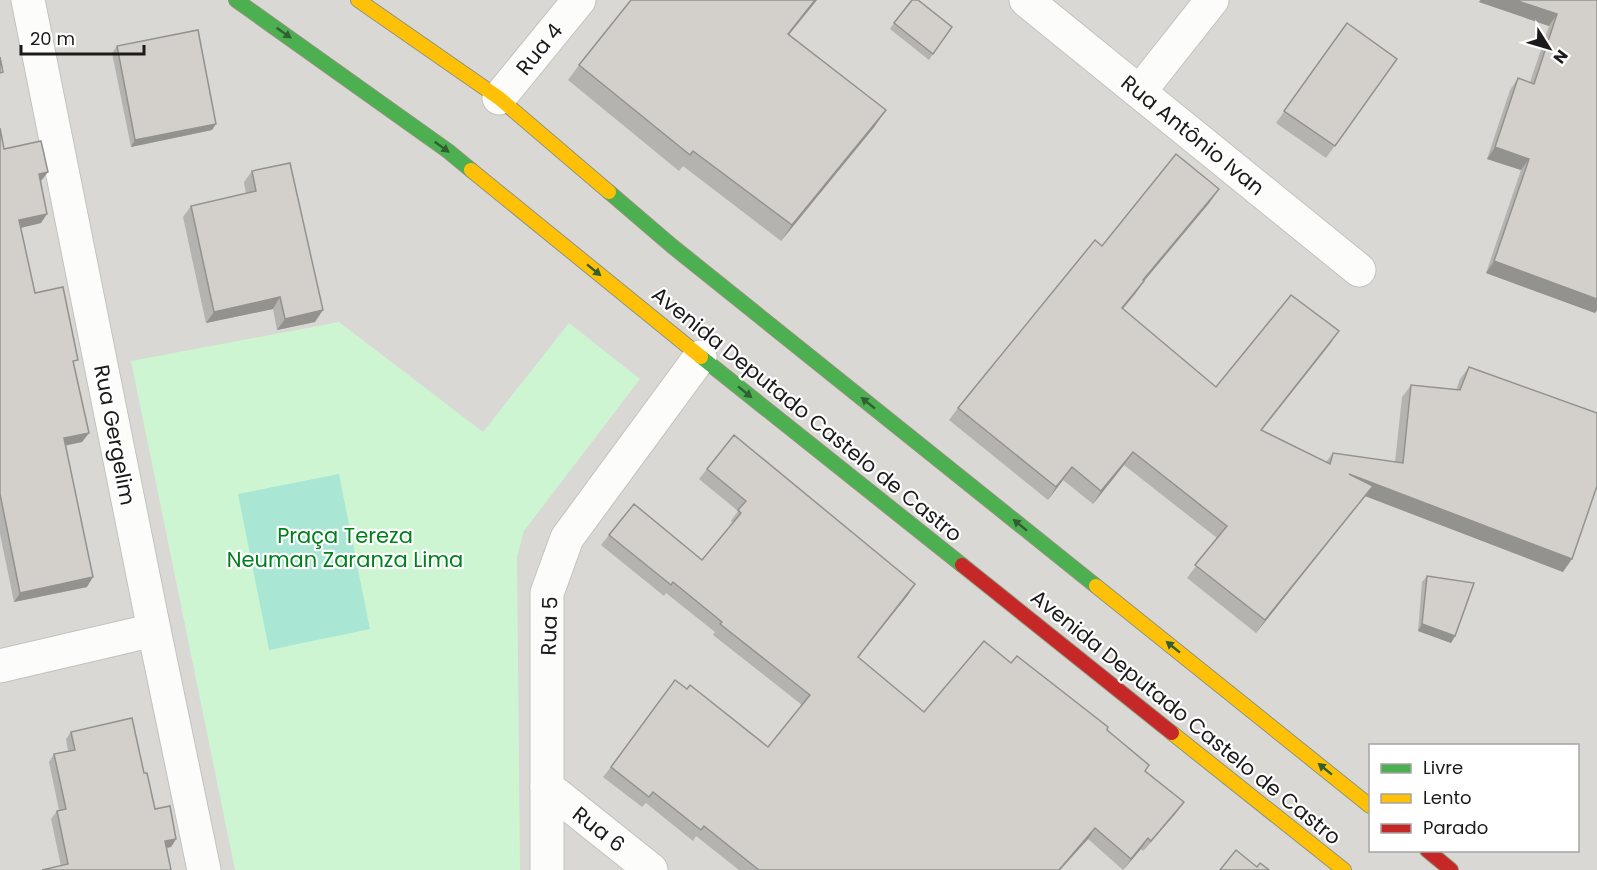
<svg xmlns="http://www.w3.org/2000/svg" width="1597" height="870" font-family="Poppins,sans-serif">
  <rect width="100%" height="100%" fill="#eae9e2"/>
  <path fill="#d9d8d4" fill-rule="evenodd" d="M0 0H1597V870H0ZM1370 746H1578V850H1370Z"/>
  <path fill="#cdf5d2" d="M339 322 483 432 569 323 640 379 524 531 517 556 520 870H235L131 361Z"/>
  <path fill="#a9e7d4" d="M339 474 370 629 269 650 238 494Z"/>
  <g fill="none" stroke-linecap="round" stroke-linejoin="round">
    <defs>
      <g id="street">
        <path d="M28 0 154 630 204 870"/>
        <path d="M1026 0 1359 270"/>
        <path d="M1140 91 1212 0"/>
        <path d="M499 98 579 0"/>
        <path d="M0 666 154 630"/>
        <path d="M547 787 651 870"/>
        <path d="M547 870V593L567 538 700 357"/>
      </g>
      <g id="fast">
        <path d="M236 0 448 151 471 170"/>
        <path d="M609 192 672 246 1096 586"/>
        <path d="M701 357 962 565"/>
      </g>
      <g id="slow">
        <path d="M358 0 499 98 609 192"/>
        <path d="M471 170 701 357"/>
        <path d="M1096 586 1370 806"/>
        <path d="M1172 733 1344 870"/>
      </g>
      <g id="jam">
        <path d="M962 565 1172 733"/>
        <path d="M1427 850 1451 870"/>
      </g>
    </defs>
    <use href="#street" stroke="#c2c2bf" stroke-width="35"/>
    <use href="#fast" stroke="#8f947b" stroke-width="16"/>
    <use href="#slow" stroke="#8f947b" stroke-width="16"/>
    <use href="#jam" stroke="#8f947b" stroke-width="16"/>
    <use href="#street" stroke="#fcfcfb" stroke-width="33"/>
    <use href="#fast" stroke="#4caf50" stroke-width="14"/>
    <use href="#slow" stroke="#ffc107" stroke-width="14"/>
    <use href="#jam" stroke="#c62828" stroke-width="14"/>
  </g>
  <g fill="#b5b3af">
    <path d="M631 0H817L789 35 875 126 781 241 683 166 679 171 568 80 579 65Z"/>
    <path d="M1480 0H1597V310L1595 313 1486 273 1521 170 1487 159 1510 90 1518 78 1530 82 1549 26 1479 2Z"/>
    <path d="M894 23 952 27 929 60 890 29Z"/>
    <path d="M1347 23 1397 59 1326 158 1276 123Z"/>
    <path d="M117 46 212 130 131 147 112 53Z"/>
    <path d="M0 128 4 149 48 172 40 181 41 223 20 228 35 293 74 366 89 433 82 442 65 446 87 587 14 602 0 534Z"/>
    <path d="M252 171 315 322 277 330 273 309 206 323 183 217 191 206 246 194 244 182Z"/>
    <path d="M1210 202 1144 281 1135 294 1123 309 1216 387 1330 344 1262 430 1326 462 1333 453 1395 462 1402 397 1411 385 1456 390 1460 379 1469 367 1563 572 1365 496 1256 633 1187 578 1217 538 1124 465 1093 504 1063 480 1048 500 949 420 958 408 1102 246Z"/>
    <path d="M707 469 908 595 858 657 924 712 1011 663 1107 730 1145 771 1184 802 1176 813 1143 851 1141 849 1123 870 1088 839 1060 870H739L696 836 693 841 646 803 642 807 603 777 611 767 687 689 768 747 802 705 713 635 715 632 666 593 664 596 601 545 609 535 702 560 733 523 731 521 738 511 699 479Z"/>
    <path d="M1427 576 1455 636 1451 643 1418 631 1422 582Z"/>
    <path d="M71 732 144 773 155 809 176 839 171 847 61 866 51 819 57 811 59 810 49 762 54 754 68 751 66 739Z"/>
  </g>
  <g fill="#94928e">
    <path d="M815 0H817L777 49 788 34Z"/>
    <path d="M1481 0H1515L1557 14 1549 26 1479 2Z"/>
    <path d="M886 110 875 126 781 241 792 225Z"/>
    <path d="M216 124 212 130 131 147 135 140Z"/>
    <path d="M1495 147 1529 159 1521 170 1487 159Z"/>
    <path d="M48 172 41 181 32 183 39 174Z"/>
    <path d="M1219 189 1210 202 1134 293 1143 280Z"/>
    <path d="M47 214 41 223 12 230 19 220Z"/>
    <path d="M1494 261 1597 299V310L1595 313 1486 273Z"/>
    <path d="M1144 281 1135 294 1113 320 1122 308Z"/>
    <path d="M280 297 273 309 206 323 214 312Z"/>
    <path d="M323 310 315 322 277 330 285 319Z"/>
    <path d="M1339 331 1330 344 1252 442 1261 430Z"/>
    <path d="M89 433 82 442 57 447 64 438Z"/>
    <path d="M1133 452 1124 465 1093 504 1101 491Z"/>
    <path d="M1072 467 1063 480 1048 500 1056 487Z"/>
    <path d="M1349 474 1572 559 1563 572 1365 496 1256 633 1265 620Z"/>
    <path d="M93 577 87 587 14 602 20 593Z"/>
    <path d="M915 584 908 595 850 667 858 657Z"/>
    <path d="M1422 624 1455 636 1451 643 1418 631Z"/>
    <path d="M1184 802 1176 813 1143 851 1151 841Z"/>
    <path d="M1095 828 1088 839 1060 870H1059Z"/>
    <path d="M1148 838 1141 849 1123 870 1131 859Z"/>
    <path d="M176 839 171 847 160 849 165 841Z"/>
  </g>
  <g fill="#d3d0cb" stroke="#94928e" stroke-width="1.5">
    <path d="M631 0H815L788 34 886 110 792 225 693 151 690 155 579 65Z"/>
    <path d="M912 0H918L952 27 933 54 894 23Z"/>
    <path d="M1515 0H1597V299L1494 261 1529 159 1495 147 1518 78 1534 84 1557 14Z"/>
    <path d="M1347 23 1397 59 1335 146 1284 111Z"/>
    <path d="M198 30 216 124 135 140 117 46Z"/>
    <path d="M0 57 3 72 0 73Z"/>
    <path d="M0 128 4 149 41 141 48 172 39 174 47 214 19 220 35 293 63 287 78 360 73 361 89 433 64 438 93 577 20 593 0 494Z"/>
    <path d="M1176 154 1219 189 1143 280 1144 281 1122 308 1216 387 1291 295 1339 331 1261 430 1330 464 1333 453 1403 463 1411 385 1460 390 1469 367 1597 413V486L1572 559 1349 474 1373 486 1265 620 1195 565 1227 526 1133 452 1101 491 1072 467 1056 487 958 408 1095 240 1102 246Z"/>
    <path d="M290 163 323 310 285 319 280 297 214 312 191 206 256 191 252 171Z"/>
    <path d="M734 435 915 584 858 657 924 712 984 641 1011 663 1017 656 1108 727 1107 730 1149 765 1145 771 1184 802 1151 841 1148 838 1131 859 1095 828 1059 870H759L704 826 701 830 653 792 649 797 611 767 675 680 687 689 690 685 768 747 810 695 720 624 722 622 673 582 671 585 609 535 634 504 702 560 741 513 738 510 746 501 707 469Z"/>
    <path d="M1427 576 1474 583 1455 636 1422 624Z"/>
    <path d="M132 718 144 773H147L155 809 170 806 176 839 165 841 171 870H42L68 864 57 811 66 809 54 754 75 750 71 732Z"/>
    <path d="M1236 850 1257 867 1260 863 1269 870H1220Z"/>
  </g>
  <defs><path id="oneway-solid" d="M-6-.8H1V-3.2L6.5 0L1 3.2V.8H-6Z" transform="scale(1.5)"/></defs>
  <g fill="#315e33">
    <use href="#oneway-solid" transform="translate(284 33) rotate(35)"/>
    <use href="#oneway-solid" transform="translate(442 147) rotate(36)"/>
    <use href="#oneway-solid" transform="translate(594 270) rotate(39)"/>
    <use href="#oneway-solid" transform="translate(745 392) rotate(39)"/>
    <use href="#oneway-solid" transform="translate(868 403) rotate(-141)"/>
    <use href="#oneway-solid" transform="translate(1020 525) rotate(-141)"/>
    <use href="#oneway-solid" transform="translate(1173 647) rotate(-141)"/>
    <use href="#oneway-solid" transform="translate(1325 769) rotate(-141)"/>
  </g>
  <g text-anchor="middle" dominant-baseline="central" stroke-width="4.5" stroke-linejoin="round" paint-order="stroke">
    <g font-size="21" fill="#1b1b1b" stroke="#fff">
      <text transform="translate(539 49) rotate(-51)">Rua 4</text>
      <text transform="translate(1193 135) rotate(39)">Rua Antônio Ivan</text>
      <text transform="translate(807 414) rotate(39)">Avenida Deputado Castelo de Castro</text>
      <text transform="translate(115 435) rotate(79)">Rua Gergelim</text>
      <text transform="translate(549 626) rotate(-88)">Rua 5</text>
      <text transform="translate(1186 717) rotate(39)">Avenida Deputado Castelo de Castro</text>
      <text transform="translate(599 829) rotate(38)">Rua 6</text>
    </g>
    <g font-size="21" fill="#01811d" stroke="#fff">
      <text x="345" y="535">Praça Tereza<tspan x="345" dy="24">Neuman Zaranza Lima</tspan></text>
    </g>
  </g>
  <rect x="1369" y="744" width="210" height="108" fill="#ffffff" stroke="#a4a4a4" stroke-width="1.5"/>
  <rect x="1381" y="764" width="30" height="9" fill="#4caf50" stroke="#a4a4a4" stroke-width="1.5"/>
  <text x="1423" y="774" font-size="18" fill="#1b1b1b">Livre</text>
  <rect x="1381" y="794" width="30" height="9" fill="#ffc107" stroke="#a4a4a4" stroke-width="1.5"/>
  <text x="1423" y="804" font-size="18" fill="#1b1b1b">Lento</text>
  <rect x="1381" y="824" width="30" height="9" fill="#c62828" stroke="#a4a4a4" stroke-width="1.5"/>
  <text x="1423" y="834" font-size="18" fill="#1b1b1b">Parado</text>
  <g transform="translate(1549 48) rotate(127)" stroke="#ffffff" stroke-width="4.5" paint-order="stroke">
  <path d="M0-4.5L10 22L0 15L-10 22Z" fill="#1b1b1b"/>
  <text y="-9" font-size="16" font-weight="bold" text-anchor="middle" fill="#1b1b1b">N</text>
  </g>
  <path d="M21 45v9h123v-9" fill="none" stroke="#1b1b1b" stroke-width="3"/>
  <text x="30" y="45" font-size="18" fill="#1b1b1b" stroke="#ffffff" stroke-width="4.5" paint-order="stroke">20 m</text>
</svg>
